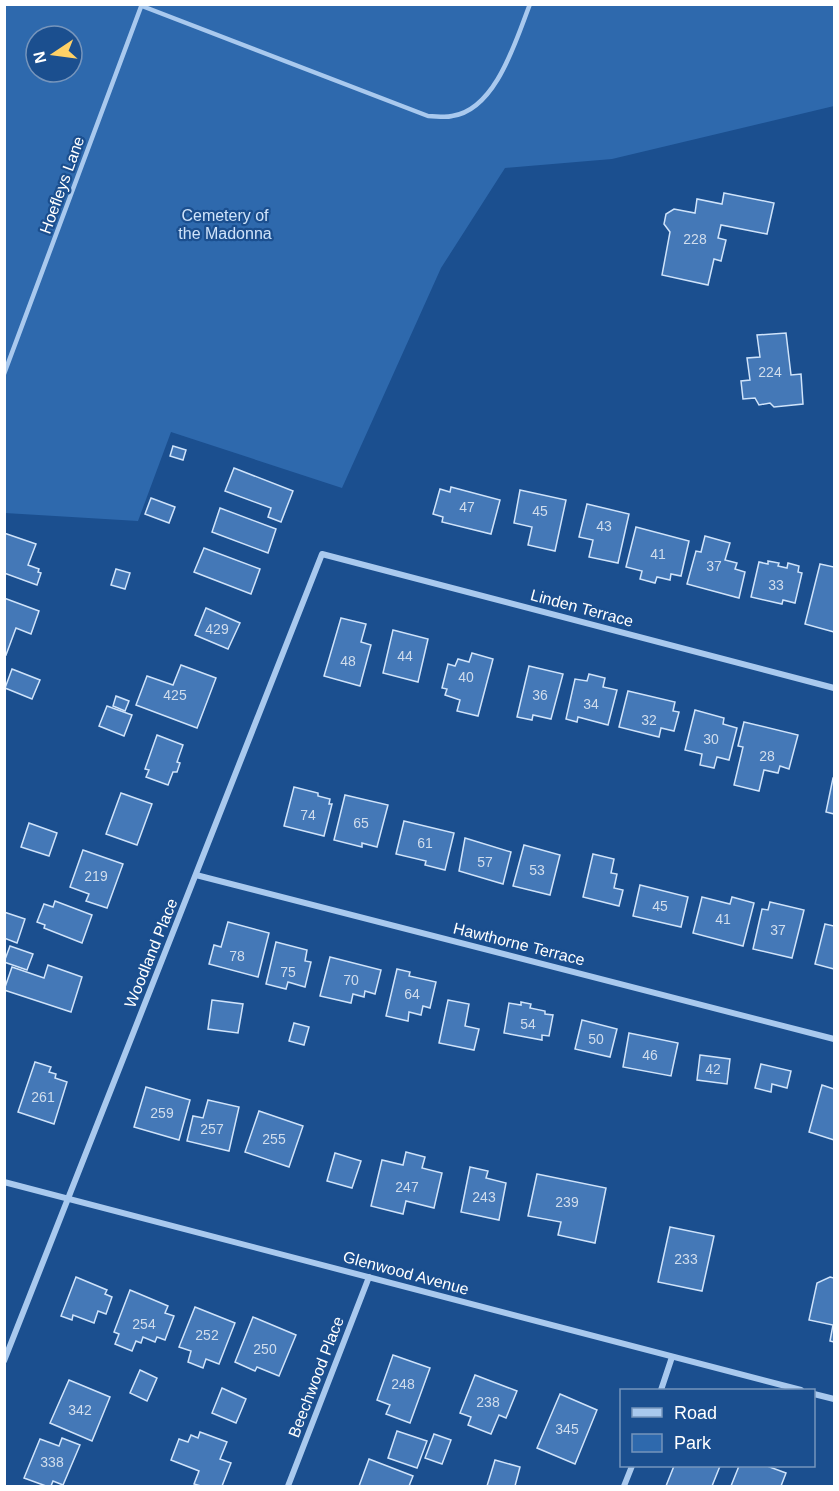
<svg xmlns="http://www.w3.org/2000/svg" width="839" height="1491" font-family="Helvetica,sans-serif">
  <rect width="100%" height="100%" fill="#1b4f8f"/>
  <path fill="#2e69ad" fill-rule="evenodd" d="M4 5H834V106L612 159 505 168 441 268 342 488 171 432 138 521 5 513ZM36 36H72V72H36Z"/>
  <g fill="#4478b7" stroke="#cfe3fa" stroke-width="1.5">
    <path d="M724 193 774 203 767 234 721 225 718 238 726 240 721 261 714 259 708 285 662 275 670 232 664 224 666 214 674 209 695 213 697 199 722 204Z"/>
    <path d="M786 333 791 375 801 374 803 404 774 407 770 403 759 405 755 398 743 399 741 381 750 380 747 358 760 357 757 335Z"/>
    <path d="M173 446 186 450 183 460 170 456Z"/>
    <path d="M234 468 293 491 281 522 268 517 271 508 225 491Z"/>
    <path d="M451 487 500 500 491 534 442 522 443 517 433 514 440 489 450 492Z"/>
    <path d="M520 490 566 500 555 551 528 545 532 527 514 523Z"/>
    <path d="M151 498 175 507 169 523 145 514Z"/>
    <path d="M587 504 629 514 618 563 589 557 593 540 579 537Z"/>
    <path d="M220 508 276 529 268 553 212 532Z"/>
    <path d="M636 527 689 541 681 576 671 574 670 580 657 577 655 583 640 579 642 571 626 567Z"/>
    <path d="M4 533 36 544 28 565 39 569 38 572 41 573 37 585 4 573Z"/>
    <path d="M705 536 730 543 725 560 737 563 735 569 745 572 739 598 687 584 696 551 701 552Z"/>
    <path d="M204 548 260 569 251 594 194 572Z"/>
    <path d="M768 561 779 563 778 566 787 568 788 563 799 566 798 572 802 573 795 603 783 600 782 604 751 597 759 562 768 564Z"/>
    <path d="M820 564 834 567V632L805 624Z"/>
    <path d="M116 569 130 573 125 589 111 585Z"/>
    <path d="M4 598 39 611 31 634 16 628 6 655 4 654Z"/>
    <path d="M206 608 240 623 228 649 195 635Z"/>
    <path d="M341 618 366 624 361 642 371 645 360 686 324 676Z"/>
    <path d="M393 630 428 639 418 682 383 673Z"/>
    <path d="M472 653 493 659 478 716 457 711 460 700 445 695 447 689 442 688 448 664 455 666 458 659 469 662Z"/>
    <path d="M181 665 216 678 197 728 136 705 147 676 173 685Z"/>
    <path d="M529 666 563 674 551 719 533 715 532 720 517 717Z"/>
    <path d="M12 669 40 680 32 699 5 688Z"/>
    <path d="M589 674 605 678 603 687 617 690 608 725 578 717 577 722 566 719 575 679 587 681Z"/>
    <path d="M628 691 675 702 673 711 679 712 674 731 661 728 659 737 619 727Z"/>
    <path d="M116 696 129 701 125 711 113 706Z"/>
    <path d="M107 706 132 715 124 736 99 726Z"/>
    <path d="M695 710 724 718 723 724 737 728 729 760 717 757 714 768 700 765 702 754 685 750Z"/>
    <path d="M744 722 798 735 789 769 780 766 778 773 764 770 759 791 734 785 743 747 738 746Z"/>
    <path d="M157 735 183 745 177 762 180 763 177 772H173L168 785 146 777 149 770 145 769Z"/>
    <path d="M833 778H834V814L826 812Z"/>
    <path d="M294 787 318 793V796L330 799 329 804H332L324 836 284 826Z"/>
    <path d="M121 793 152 804 137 845 106 834Z"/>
    <path d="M345 795 388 805 377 847 362 843V847L334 840Z"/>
    <path d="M404 821 454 833 445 870 425 865 426 861 396 854Z"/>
    <path d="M29 823 57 833 49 856 21 847Z"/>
    <path d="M465 838 511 852 503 884 459 871Z"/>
    <path d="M524 845 560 855 550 895 513 886Z"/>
    <path d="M83 850 123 864 107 908 86 901 89 894 70 887Z"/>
    <path d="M593 854 614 859 611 873 617 874 614 888 623 890 619 906 583 897Z"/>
    <path d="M640 885 688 897 681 927 633 916Z"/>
    <path d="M702 897 730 904 732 897 754 903 743 946 693 933Z"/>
    <path d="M55 901 92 915 82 943 44 928 45 925 37 922 44 904 53 907Z"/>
    <path d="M770 902 804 910 792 958 753 949 762 909 768 910Z"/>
    <path d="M4 912 25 919 17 943 4 938Z"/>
    <path d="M228 922 269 933 258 977 209 964 214 945 221 947Z"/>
    <path d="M825 924 834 926V969L815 964Z"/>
    <path d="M276 942 307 950 305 961 311 962 305 987 288 982 286 989 266 984Z"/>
    <path d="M10 946 33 954 27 970 4 962Z"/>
    <path d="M330 957 381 970 375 994 365 991 364 997 353 994 351 1003 320 996Z"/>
    <path d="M48 965 82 977 71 1012 4 990 12 967 44 978Z"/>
    <path d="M397 969 410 972 409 976 436 982 430 1008 423 1006 421 1015 409 1012 408 1021 386 1016Z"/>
    <path d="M212 1000 243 1004 238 1033 208 1029Z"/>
    <path d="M448 1000 469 1004 465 1026 479 1029 474 1050 439 1043Z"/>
    <path d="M521 1002 531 1004 530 1008 545 1011V1014L553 1015 549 1036 542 1035V1040L504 1033 509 1003 521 1005Z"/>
    <path d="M582 1020 617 1029 610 1057 575 1049Z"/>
    <path d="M294 1023 309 1027 304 1045 289 1041Z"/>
    <path d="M629 1033 678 1043 671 1076 623 1067Z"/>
    <path d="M700 1055 730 1059 727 1084 697 1080Z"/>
    <path d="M35 1062 51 1067 49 1072 56 1074 55 1078 67 1082 54 1124 18 1112Z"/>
    <path d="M761 1064 791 1071 787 1088 772 1084 771 1092 755 1088Z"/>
    <path d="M822 1085 834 1089V1140L809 1132Z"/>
    <path d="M146 1087 190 1100 179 1140 134 1127Z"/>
    <path d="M208 1100 239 1107 229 1151 187 1141 193 1116 203 1118Z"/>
    <path d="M259 1111 303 1126 289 1167 245 1152Z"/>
    <path d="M406 1152 425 1157 422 1168 442 1173 434 1208 406 1201 403 1214 371 1206 382 1160 403 1165Z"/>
    <path d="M335 1153 361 1161 352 1188 327 1181Z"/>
    <path d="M470 1167 488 1171 486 1178 506 1183 499 1220 461 1212Z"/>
    <path d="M537 1174 606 1188 595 1243 558 1235 561 1222 528 1216Z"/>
    <path d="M670 1227 714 1236 702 1291 658 1282Z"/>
    <path d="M76 1277 107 1290 105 1294 112 1297 106 1314 98 1311 94 1323 73 1315 72 1320 61 1316Z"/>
    <path d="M830 1277 834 1278V1342L830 1341 833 1325 809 1320 817 1283Z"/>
    <path d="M130 1290 168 1306 165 1313 174 1316 165 1340 157 1337 155 1342 143 1337 141 1343 136 1341 132 1351 115 1344 119 1334 114 1332Z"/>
    <path d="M195 1307 235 1323 219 1364 206 1359 203 1368 188 1362 191 1351 179 1347Z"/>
    <path d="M253 1317 296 1335 279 1376 257 1367 255 1371 235 1362Z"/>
    <path d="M393 1355 430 1368 410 1423 386 1414 390 1405 377 1400Z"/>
    <path d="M140 1370 157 1378 147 1401 130 1393Z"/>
    <path d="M475 1375 517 1391 506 1418 499 1415 491 1434 468 1425 471 1417 460 1413Z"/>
    <path d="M69 1380 110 1397 92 1441 50 1423Z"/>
    <path d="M222 1388 246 1399 236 1423 212 1413Z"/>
    <path d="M560 1394 597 1410 575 1464 537 1448Z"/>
    <path d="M397 1431 427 1441 417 1468 388 1458Z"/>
    <path d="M200 1432 227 1442 220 1459 231 1463 222 1486H201L194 1484 199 1471 171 1460 179 1439 188 1442 191 1435 198 1438Z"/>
    <path d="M434 1434 451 1440 442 1464 425 1458Z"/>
    <path d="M62 1438 80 1445 63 1485 53 1481 51 1486H46L24 1478 40 1439 59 1446Z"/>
    <path d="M369 1459 413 1476 409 1486H359Z"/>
    <path d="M495 1460 520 1467 515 1486H487Z"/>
    <path d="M674 1466H720L712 1486H666Z"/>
    <path d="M739 1466H767L786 1473 781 1486H731Z"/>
  </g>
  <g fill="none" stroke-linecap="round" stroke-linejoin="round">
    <g stroke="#a9c9ee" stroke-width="4.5">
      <path d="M142 6 428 116C436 116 445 118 452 116 496 110 516 40 530 4"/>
      <path d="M4 374 142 4"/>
    </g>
    <g stroke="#a9c9ee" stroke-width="6">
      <path d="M196 875 834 1039"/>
      <path d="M4 1182 801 1390"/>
      <path d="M4 1361 322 554 834 688"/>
      <path d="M661 1390 672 1357"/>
      <path d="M814 1394 834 1399"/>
      <path d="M288 1486 369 1277"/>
      <path d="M624 1486 632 1466"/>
    </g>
  </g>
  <g text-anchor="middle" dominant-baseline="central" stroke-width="4.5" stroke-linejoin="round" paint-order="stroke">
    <g font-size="14" fill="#d0dded">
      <text x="695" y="239">228</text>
      <text x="770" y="372">224</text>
      <text x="467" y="507">47</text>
      <text x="540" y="511">45</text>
      <text x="604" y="526">43</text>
      <text x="658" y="554">41</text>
      <text x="714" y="566">37</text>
      <text x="776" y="585">33</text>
      <text x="217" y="629">429</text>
      <text x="405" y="656">44</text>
      <text x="348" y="661">48</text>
      <text x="466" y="677">40</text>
      <text x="175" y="695">425</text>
      <text x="540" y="695">36</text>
      <text x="591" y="704">34</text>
      <text x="649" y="720">32</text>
      <text x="711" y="739">30</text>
      <text x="767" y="756">28</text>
      <text x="308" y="815">74</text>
      <text x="361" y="823">65</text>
      <text x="425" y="843">61</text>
      <text x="485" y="862">57</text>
      <text x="537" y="870">53</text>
      <text x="96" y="876">219</text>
      <text x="660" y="906">45</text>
      <text x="723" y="919">41</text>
      <text x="778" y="930">37</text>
      <text x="237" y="956">78</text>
      <text x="288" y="972">75</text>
      <text x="351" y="980">70</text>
      <text x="412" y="994">64</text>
      <text x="528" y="1024">54</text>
      <text x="596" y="1039">50</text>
      <text x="650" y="1055">46</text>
      <text x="713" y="1069">42</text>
      <text x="43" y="1097">261</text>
      <text x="162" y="1113">259</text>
      <text x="212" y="1129">257</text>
      <text x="274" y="1139">255</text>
      <text x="407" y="1187">247</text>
      <text x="484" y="1197">243</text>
      <text x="567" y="1202">239</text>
      <text x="686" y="1259">233</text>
      <text x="144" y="1324">254</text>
      <text x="207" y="1335">252</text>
      <text x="265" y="1349">250</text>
      <text x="403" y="1384">248</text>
      <text x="488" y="1402">238</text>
      <text x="80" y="1410">342</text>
      <text x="567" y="1429">345</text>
      <text x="52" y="1462">338</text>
    </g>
    <g font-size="16" fill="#fff" stroke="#1b4f8f">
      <text transform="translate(62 185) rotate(-70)">Hoefleys Lane</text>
      <text transform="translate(582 608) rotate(15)">Linden Terrace</text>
      <text transform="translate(519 944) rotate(14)">Hawthorne Terrace</text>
      <text transform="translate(151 953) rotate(-68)">Woodland Place</text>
      <text transform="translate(406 1273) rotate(15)">Glenwood Avenue</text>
      <text transform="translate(316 1377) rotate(-69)">Beechwood Place</text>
    </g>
    <g font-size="16" fill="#cfe3fa" stroke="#1b4f8f">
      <text x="225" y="215">Cemetery of<tspan x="225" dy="18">the Madonna</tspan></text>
    </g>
  </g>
  <rect width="839" height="1491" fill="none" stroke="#ffffff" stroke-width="12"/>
  <rect x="620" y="1389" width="195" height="78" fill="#1b4f8f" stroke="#7695bc" stroke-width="1.5"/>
  <rect x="632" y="1408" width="30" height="9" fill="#a9c9ee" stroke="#7695bc" stroke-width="1.5"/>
  <text x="674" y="1419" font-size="18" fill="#ffffff">Road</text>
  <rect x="632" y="1434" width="30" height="18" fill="#2e69ad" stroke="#7695bc" stroke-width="1.5"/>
  <text x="674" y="1449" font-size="18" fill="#ffffff">Park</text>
  <g transform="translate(54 54) rotate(257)"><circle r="28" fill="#1b4f8f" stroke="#7695bc" stroke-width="1.5"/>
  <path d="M0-4.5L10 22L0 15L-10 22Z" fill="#ffd166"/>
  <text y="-9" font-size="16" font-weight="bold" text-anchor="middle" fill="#ffffff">N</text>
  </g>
</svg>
